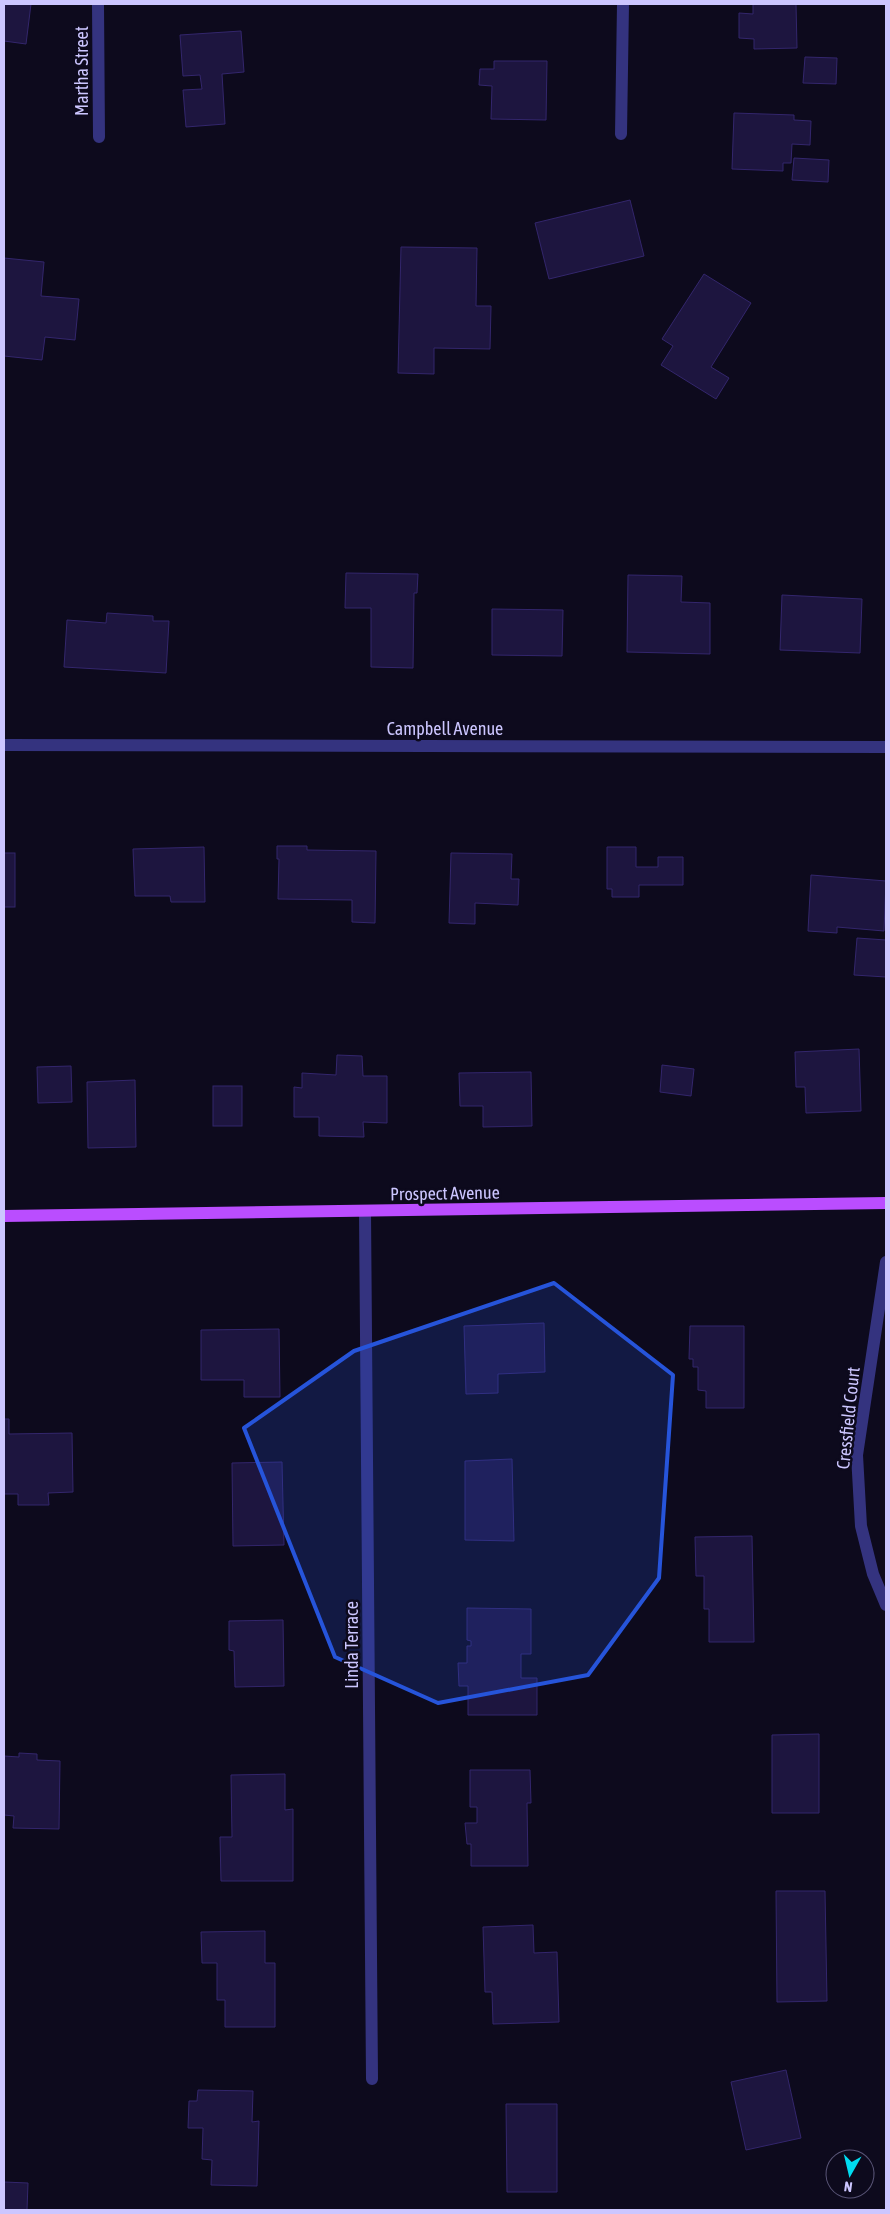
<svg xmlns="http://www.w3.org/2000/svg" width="890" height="2214" font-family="'Asap Condensed',sans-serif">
  <rect width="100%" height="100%" fill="#0d0a1d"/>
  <g fill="#1d153f" stroke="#33266c">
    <path d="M4 4H31L26 44 4 41Z"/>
    <path d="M753 4H796L797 48 754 49V39L739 38V13L753 14Z"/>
    <path d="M241 31 244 72 222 74 225 124 186 127 183 90 202 89 200 75 183 76 180 35Z"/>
    <path d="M805 57 837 58 836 84 803 83Z"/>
    <path d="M494 61H547L546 120 491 119 492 86 479 85 480 69H494Z"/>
    <path d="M734 113 794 115V120L811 121 810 145 792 144 791 163H783V171L732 169Z"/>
    <path d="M794 158 829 160 828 182 792 180Z"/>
    <path d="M630 200 644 256 549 279 535 223Z"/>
    <path d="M401 247 477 248 476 306H491L490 349 434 348V374L398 373Z"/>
    <path d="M4 258 44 262 41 296 79 299 75 340 45 337 42 360 4 356Z"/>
    <path d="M704 274 751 303 711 367 729 378 716 399 661 365 673 346 662 339Z"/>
    <path d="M346 573 418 574 417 593H414L413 668 371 667V608H345Z"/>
    <path d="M628 575 682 576 681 602 710 603V654L627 652Z"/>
    <path d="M782 595 862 599 860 653 780 650Z"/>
    <path d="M492 609 563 610 562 656 492 655Z"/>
    <path d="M107 613 153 616V621H169L166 673 64 667 67 620 106 623Z"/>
    <path d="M277 846H307V850L376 851 375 923 352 922V900L278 899 279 859H277Z"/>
    <path d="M204 847 205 902H171L170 896H135L133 849Z"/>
    <path d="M607 847H636V867H658V857H683V885H639V897H612V889H607Z"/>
    <rect x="4" y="853" width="11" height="54"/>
    <path d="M451 853 512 854 511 879H519L518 905 475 903V924L449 923Z"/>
    <path d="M811 875 886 881 884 931 837 927V933L808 931Z"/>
    <path d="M857 938 886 940V977L854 975Z"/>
    <path d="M859 1049 861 1111 806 1113 805 1087H796L795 1052Z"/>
    <path d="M337 1055 362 1056 363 1076H387V1123L363 1122 364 1137 319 1136V1117H294V1087L302 1088V1073L336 1075Z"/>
    <path d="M662 1065 694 1069 691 1096 660 1092Z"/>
    <path d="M71 1066 72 1102 38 1103 37 1067Z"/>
    <path d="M531 1072 532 1126 483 1127V1106H460L459 1073Z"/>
    <path d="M135 1080 136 1147 88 1148 87 1082Z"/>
    <rect x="213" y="1086" width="29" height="40"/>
    <path d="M544 1323 545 1372 498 1374V1393L466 1394 464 1326Z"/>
    <path d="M690 1326H744V1408H706V1391L698 1390V1367H693V1359H689Z"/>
    <path d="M279 1329 280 1397H244V1380H201V1330Z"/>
    <path d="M4 1419H9V1434L72 1433 73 1492 48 1493 49 1505H18V1494H4Z"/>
    <path d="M512 1459 514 1541 465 1540V1461Z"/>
    <path d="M282 1462 284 1545 233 1546 232 1463Z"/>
    <path d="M752 1536 754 1642H709V1609H704V1576H696L695 1537Z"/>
    <path d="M467 1608 531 1609V1654H521V1678H537V1715H468V1686H459L458 1663H467V1646H471V1641L467 1640Z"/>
    <path d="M283 1620 284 1686 235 1687 234 1651 229 1650V1621Z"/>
    <path d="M819 1734V1813H772V1735Z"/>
    <path d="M19 1753 37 1754V1760L60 1761 59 1829 13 1828 14 1816 4 1815V1756L19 1757Z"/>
    <path d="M470 1770H530L531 1803H527L528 1866H471V1844H467L465 1823H477V1807H470Z"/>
    <path d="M285 1774V1810L293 1809V1881H221L220 1837H232L231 1775Z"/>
    <path d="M776 1891H825L827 2001 777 2002Z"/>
    <path d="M533 1925 534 1953 557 1952 559 2022 493 2024 492 1992H485L483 1927Z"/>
    <path d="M265 1931V1963H275V2027H225V2000H217V1963H202L201 1932Z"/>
    <path d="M786 2070 801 2138 746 2150 731 2082Z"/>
    <path d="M198 2090 253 2091 252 2122 259 2121 257 2186 211 2185 212 2160 202 2159 203 2128H188L189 2101H197Z"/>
    <path d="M506 2104H557V2192H507Z"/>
    <path d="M4 2182 28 2183 27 2210H4Z"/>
  </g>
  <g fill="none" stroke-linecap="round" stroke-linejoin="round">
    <g stroke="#34337f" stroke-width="12">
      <path d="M98 4 99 137"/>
      <path d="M621 134 623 4"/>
      <path d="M4 745 886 747"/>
      <path d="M365 1211 372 2079"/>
      <path d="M886 1262 857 1455 861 1526 873 1574 886 1605"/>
    </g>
    <path stroke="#ba4dff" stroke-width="12" d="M4 1216 886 1203"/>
  </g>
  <path fill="#2654da" fill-opacity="0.2" stroke="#2654da" stroke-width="4" stroke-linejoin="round" d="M554 1283 673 1375 659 1578 588 1675 438 1703 335 1657 244 1428 354 1351Z"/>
  <g text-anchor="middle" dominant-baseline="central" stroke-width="5" stroke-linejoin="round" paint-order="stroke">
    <g font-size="18" fill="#ccc6ff" stroke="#0d0a1d">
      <text transform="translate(81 71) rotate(-90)">Martha Street</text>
      <text x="445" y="728">Campbell Avenue</text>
      <text transform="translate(445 1193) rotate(-1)">Prospect Avenue</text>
      <text transform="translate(848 1418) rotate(-84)">Cressfield Court</text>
      <text transform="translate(351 1645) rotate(-90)">Linda Terrace</text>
    </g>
  </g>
  <rect width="890" height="2214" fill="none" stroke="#ccc6ff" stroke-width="10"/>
  <g transform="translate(850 2174) rotate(188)"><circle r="24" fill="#0d0a1d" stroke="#595577"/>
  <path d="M0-4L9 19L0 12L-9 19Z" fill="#00dcf1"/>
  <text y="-8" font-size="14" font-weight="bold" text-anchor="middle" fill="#ccc6ff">N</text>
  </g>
</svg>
